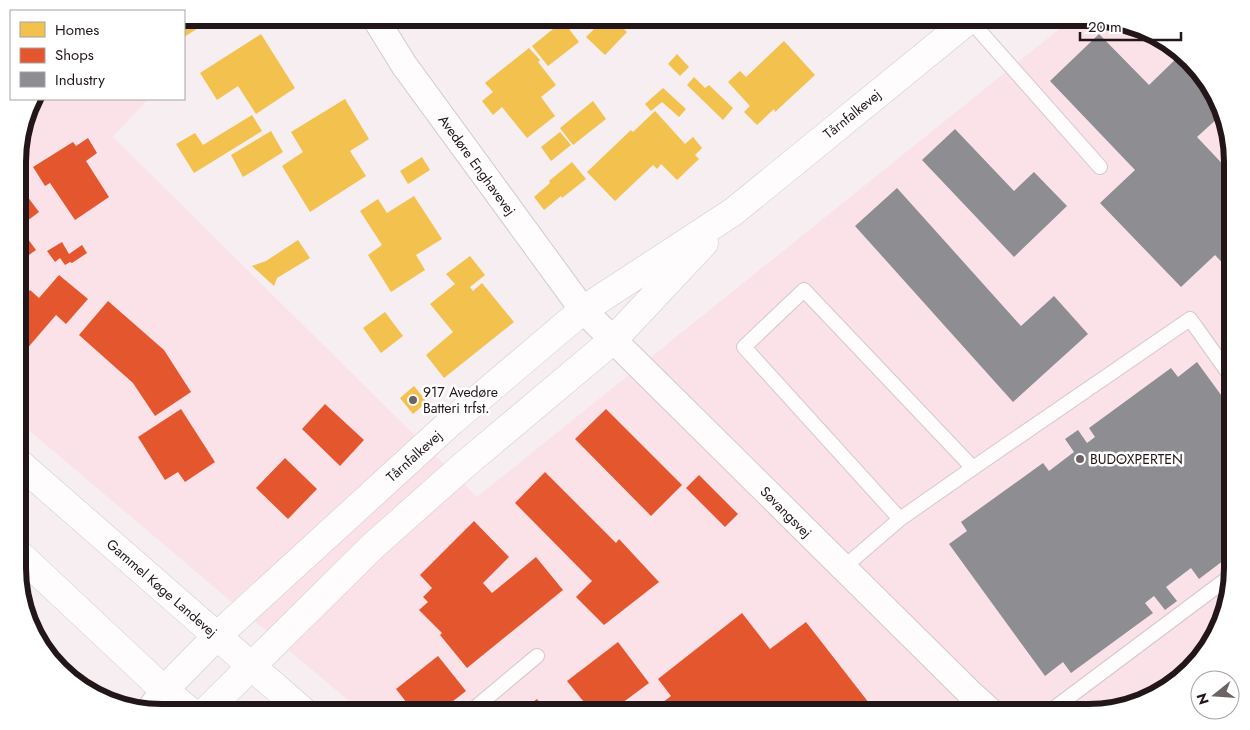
<svg xmlns="http://www.w3.org/2000/svg" width="1250" height="730" font-family="Jost,sans-serif">
  <rect width="100%" height="100%" fill="#f6eef0"/>
  <path fill="#fae2e8" d="M1073 18H1089L1161 37 1208 82 1232 152V577L1213 641 1161 693 1097 712H362L19 422V143L32 99H146L147 100 113 137 477 497Z"/>
  <g fill="#f2c14e">
    <path d="M184 18H214L184 37Z"/>
    <path d="M589 18H613L627 32 605 55 586 37 597 26Z"/>
    <path d="M827 18H850L837 29Z"/>
    <path d="M563 21 579 42 548 66 532 46Z"/>
    <path d="M261 34 295 88 256 114 238 86 217 100 200 73Z"/>
    <path d="M784 41 815 75 775 112 774 109 757 125 744 112 750 106 728 82 740 71 746 77Z"/>
    <path d="M529 48 540 60 538 62 556 85 541 97 555 116 527 138 502 107 493 115 482 101 493 92 485 83Z"/>
    <path d="M677 54 689 67 680 76 668 64Z"/>
    <path d="M694 77 705 88 709 85 733 108 723 120 687 85Z"/>
    <path d="M663 88 686 109 679 117 662 102 651 111 645 104Z"/>
    <path d="M345 99 369 139 350 151 366 176 310 212 282 166 303 152 291 132Z"/>
    <path d="M593 101 606 119 573 145 560 128Z"/>
    <path d="M655 111 685 144 693 137 702 148 695 155 699 159 677 180 661 164 657 169 653 165 615 201 587 172 631 130 633 132Z"/>
    <path d="M252 115 262 131 194 173 176 144 195 133 203 145Z"/>
    <path d="M271 131 283 152 243 177 231 155Z"/>
    <path d="M560 132 571 145 551 161 541 147Z"/>
    <path d="M422 157 430 170 408 184 400 171Z"/>
    <path d="M572 162 586 179 562 198 561 196 544 210 534 197 550 183 549 181Z"/>
    <path d="M414 196 442 239 416 255 425 270 391 292 368 255 382 245 360 211 378 199 387 213Z"/>
    <path d="M298 240 310 258 277 278 274 286 252 266 266 261Z"/>
    <path d="M470 256 485 275 470 287 473 291 482 283 514 322 444 378 426 355 453 332 430 304 455 284 446 274Z"/>
    <path d="M385 312 403 336 381 353 363 328Z"/>
    <path d="M414 386 427 402 413 414 400 398Z"/>
  </g>
  <g fill="#e4572e">
    <path d="M88 138 97 153 86 161 109 197 75 220 50 183 45 186 33 167 73 142 76 146Z"/>
    <path d="M27 196 39 212 19 227 36 250 19 262V203Z"/>
    <path d="M62 242 69 254 82 245 87 253 72 263 70 262 65 265 60 258 55 262 47 251Z"/>
    <path d="M59 275 88 299 66 324 56 315 19 358V304L30 290 39 298Z"/>
    <path d="M108 301 164 350 191 392 155 416 133 383 79 335Z"/>
    <path d="M325 404 364 440 340 466 302 429Z"/>
    <path d="M181 409 215 462 185 482 178 472 165 480 138 437Z"/>
    <path d="M606 409 682 485 651 516 575 439Z"/>
    <path d="M285 458 317 489 288 519 256 488Z"/>
    <path d="M545 472 616 543 619 539 659 582 604 625 576 597 592 581 515 503Z"/>
    <path d="M699 475 738 514 725 527 686 488Z"/>
    <path d="M474 521 509 557 483 583 492 593 536 557 563 590 467 668 440 635 442 633 419 610 428 602 423 597 432 588 420 575Z"/>
    <path d="M742 613 770 649 806 622 876 712H650L671 696 658 679Z"/>
    <path d="M618 642 649 683 610 712H592L567 681Z"/>
    <path d="M438 656 466 691 439 712H414L396 689Z"/>
    <path d="M537 699 547 712H520Z"/>
  </g>
  <g fill="#8d8d92">
    <path d="M1099 34 1149 85 1180 55 1208 82 1220 116 1197 137 1232 174V273L1215 255 1181 287 1100 203 1135 170 1050 81Z"/>
    <path d="M955 129 1014 191 1034 172 1067 206 1014 257 922 160Z"/>
    <path d="M897 188 1021 326 1054 296 1088 334 1013 402 855 226Z"/>
    <path d="M1197 362 1232 410V554L1199 579 1191 568 1166 587 1177 601 1165 610 1154 596 1145 603 1153 613 1071 673 1063 662 1045 676 949 544 967 531 961 522 1043 463 1049 471 1074 452 1065 439 1078 430 1087 443 1095 437 1089 428 1171 368 1178 377Z"/>
  </g>
  <g fill="none" stroke-linecap="round" stroke-linejoin="round">
    <defs>
      <g id="service">
        <path d="M969 19 1100 167"/>
        <path d="M973 468 1190 319 1232 378"/>
        <path d="M843 568 900 519 973 468 804 290 744 347 900 519"/>
        <path d="M470 712 537 656"/>
        <path d="M1049 712 1232 575"/>
      </g>
      <g id="minor">
        <path d="M375 18 404 65 583 310 971 694 991 712"/>
        <path d="M150 709 164 690"/>
      </g>
      <g id="tertiary">
        <path d="M164 690 217 636 452 421 583 310 733 212 971 18"/>
        <path d="M205 712 374 545 463 466 613 340 704 243"/>
      </g>
      <g id="secondary">
        <path d="M19 463 304 712"/>
        <path d="M19 554 164 690 191 712"/>
      </g>
    </defs>
    <use href="#service" stroke="#d3c9cc" stroke-width="16"/>
    <use href="#minor" stroke="#d3c9cc" stroke-width="28"/>
    <use href="#tertiary" stroke="#d3c9cc" stroke-width="29"/>
    <use href="#secondary" stroke="#d3c9cc" stroke-width="29"/>
    <use href="#service" stroke="#fefcfd" stroke-width="14"/>
    <use href="#minor" stroke="#fefcfd" stroke-width="26"/>
    <use href="#tertiary" stroke="#fefcfd" stroke-width="28"/>
    <use href="#secondary" stroke="#fefcfd" stroke-width="28"/>
  </g>
  <g fill="#6d6264" stroke="#fff" stroke-width="2">
    <circle cx="413" cy="400" r="5"/>
    <circle cx="1080" cy="459" r="5"/>
  </g>
  <g text-anchor="middle" dominant-baseline="central" stroke-width="5" stroke-linejoin="round" paint-order="stroke">
    <g font-size="14" fill="#231619" stroke="#fff">
      <text transform="translate(852 114) rotate(-39)">Tårnfalkevej</text>
      <text transform="translate(477 165) rotate(54)">Avedøre Enghavevej</text>
      <text transform="translate(414 456) rotate(-42)">Tårnfalkevej</text>
      <text transform="translate(786 512) rotate(45)">Søvangsvej</text>
      <text transform="translate(162 588) rotate(41)">Gammel Køge Landevej</text>
    </g>
    <g font-size="14" fill="#231619" stroke="#fff" text-anchor="start">
      <text x="423" y="392">917 Avedøre<tspan x="423" dy="16">Batteri trfst.</tspan></text>
      <text x="1090" y="459">BUDOXPERTEN</text>
    </g>
  </g>
  <path d="M0 0H1250V730H0ZM162 26H1088A136 136 0 0 1 1224 162V568A136 136 0 0 1 1088 704H162A136 136 0 0 1 26 568V162A136 136 0 0 1 162 26Z" fill="#fff" fill-rule="evenodd"/>
  <path fill="none" stroke="#231619" stroke-width="6" d="M162 26H1088A136 136 0 0 1 1224 162V568A136 136 0 0 1 1088 704H162A136 136 0 0 1 26 568V162A136 136 0 0 1 162 26Z"/>
  <rect x="10" y="10" width="175" height="90" fill="#ffffff" stroke="#a7a2a3"/>
  <rect x="20" y="22" width="25" height="15" fill="#f2c14e" stroke="#a7a2a3"/>
  <text x="55" y="35" font-size="15" fill="#231619">Homes</text>
  <rect x="20" y="48" width="25" height="15" fill="#e4572e" stroke="#a7a2a3"/>
  <text x="55" y="60" font-size="15" fill="#231619">Shops</text>
  <rect x="20" y="72" width="25" height="15" fill="#8d8d92" stroke="#a7a2a3"/>
  <text x="55" y="85" font-size="15" fill="#231619">Industry</text>
  <g transform="translate(1215 695) rotate(253)"><circle r="24" fill="#ffffff" stroke="#a7a2a3"/>
  <path d="M0-4L9 19L0 12L-9 19Z" fill="#6d6264"/>
  <text y="-8" font-size="14" font-weight="bold" text-anchor="middle" fill="#231619">N</text>
  </g>
  <path d="M1080 32v8h101v-8" fill="none" stroke="#231619" stroke-width="2.5"/>
  <text x="1088" y="32" font-size="15" fill="#231619" stroke="#ffffff" stroke-width="4" paint-order="stroke">20 m</text>
</svg>
